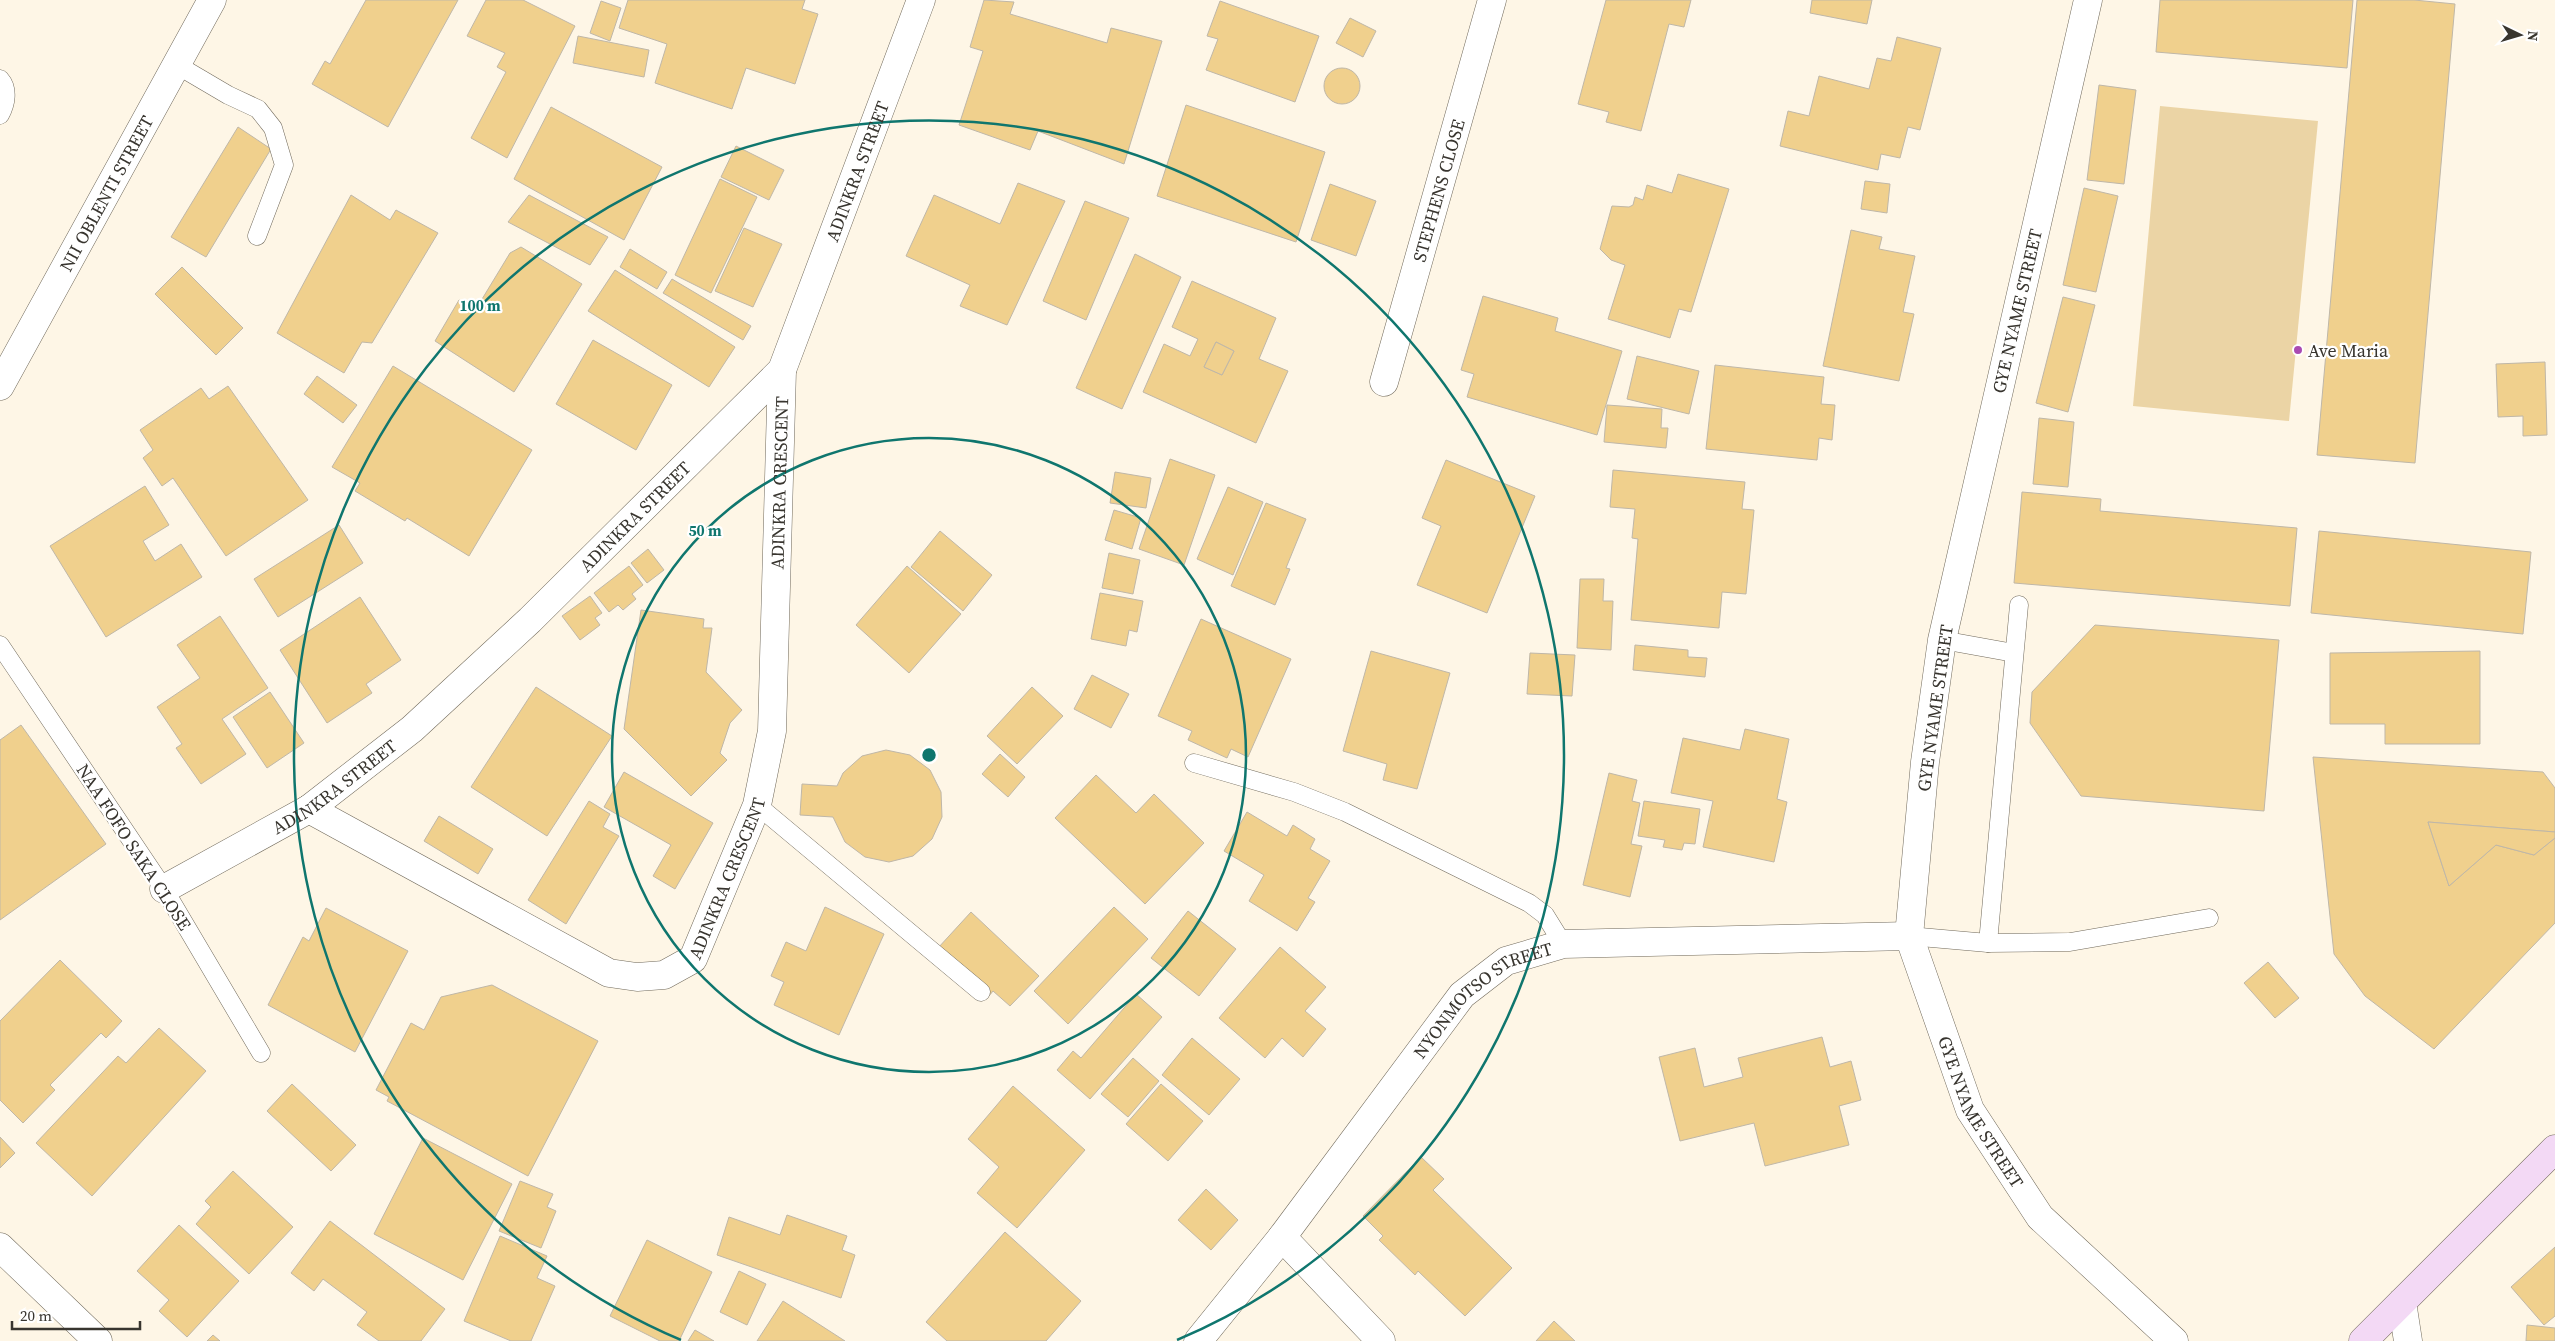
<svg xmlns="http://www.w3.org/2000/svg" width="2555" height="1341" font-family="'Source Serif 4',serif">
  <rect width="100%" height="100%" fill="#fef6e6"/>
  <path fill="#ebd4a5" d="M2160 106 2318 121 2289 421 2133 406Z"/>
  <g fill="#f0d08d" stroke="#bfb7a8" fill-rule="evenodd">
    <path d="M366 0H458L388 127 312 84 325 61 330 64Z"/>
    <path d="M486 0H523L575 26 507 158 471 138 506 72 497 67 505 53 467 36Z"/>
    <path d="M628 0H805L802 9 818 14 795 84 746 68 732 109 655 83 667 44 619 28Z"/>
    <path d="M984 0 1014 2 1010 14 1107 43 1111 28 1162 41 1124 164 1038 131 1030 150 959 125 983 51 970 47Z"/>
    <path d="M1606 0H1691L1684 27 1669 24 1641 131 1606 122 1609 112 1578 104Z"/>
    <path d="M1812 0H1872L1867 24 1810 13Z"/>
    <path d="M2160 0H2353L2347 68 2156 52Z"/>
    <path d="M2357 0H2414L2455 4 2415 463 2317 455Z"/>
    <path d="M601 1 621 8 610 41 590 33Z"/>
    <path d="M1220 1 1319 36 1295 102 1206 70 1218 39 1207 36Z"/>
    <path d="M1350 18 1376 31 1363 57 1336 43Z"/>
    <path d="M578 36 649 50 644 77 573 63Z"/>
    <path d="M1897 37 1941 48 1920 130 1908 127 1900 158 1881 154 1878 170 1780 146 1788 111 1809 116 1819 76 1869 89 1877 58 1891 61Z"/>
    <circle cx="1342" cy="86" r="18"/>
    <path d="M2099 85 2136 90 2124 184 2087 180Z"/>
    <path d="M1186 105 1325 152 1296 242 1157 196Z"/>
    <path d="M551 107 662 167 624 240 514 179Z"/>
    <path d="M238 127 271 149 206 257 171 237Z"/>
    <path d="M736 146 784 170 769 200 721 177Z"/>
    <path d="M1678 174 1729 189 1691 312 1679 309 1670 338 1608 319 1625 265 1611 260 1600 249 1612 206 1629 207 1633 205 1635 197 1643 200 1647 185 1672 193Z"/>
    <path d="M720 179 757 197 711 293 675 275Z"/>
    <path d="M1865 181 1890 184 1887 213 1861 209Z"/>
    <path d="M1018 183 1065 201 1007 325 960 306 970 285 906 256 934 195 1000 224Z"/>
    <path d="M1330 184 1376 201 1356 256 1311 240Z"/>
    <path d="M2084 188 2118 196 2096 292 2063 285Z"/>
    <path d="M351 195 390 220 396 210 438 233 372 343 362 342 344 373 277 333Z"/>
    <path d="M529 195 608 237 590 265 508 222Z"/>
    <path d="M1085 201 1129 218 1086 320 1043 301Z"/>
    <path d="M744 228 782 244 753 307 715 291Z"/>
    <path d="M1851 230 1882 237 1879 249 1915 256 1903 312 1914 314 1899 381 1823 366Z"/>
    <path d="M521 247 582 284 514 392 435 341 459 300 476 309 510 253Z"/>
    <path d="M630 249 667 272 657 289 620 267Z"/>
    <path d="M1135 254 1181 277 1122 409 1076 388Z"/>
    <path d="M182 267 243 328 216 355 155 294Z"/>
    <path d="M615 270 735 347 709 387 588 311Z"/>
    <path d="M672 279 751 326 743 340 663 293Z"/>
    <path d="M1192 281 1276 318 1259 359 1288 371 1256 443 1143 392 1164 344 1190 356 1198 339 1172 327ZM1216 342 1234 351 1222 375 1204 367Z"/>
    <path d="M1483 296 1558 318 1555 331 1622 351 1597 435 1467 397 1474 374 1461 370Z"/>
    <path d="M2063 297 2095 305 2068 412 2036 403Z"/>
    <path d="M593 340 672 385 636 450 556 404Z"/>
    <path d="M1216 342 1234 351 1222 375 1204 367Z"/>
    <path d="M1637 356 1699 371 1689 414 1627 399Z"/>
    <path d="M2545 362 2547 435 2523 436V416L2498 417 2496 364Z"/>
    <path d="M1715 365 1824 377 1821 404 1835 405 1832 440 1819 438 1817 460 1706 449Z"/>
    <path d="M393 366 532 450 469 556 407 518 405 521 355 491 360 483 332 467Z"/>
    <path d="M317 376 357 405 343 423 304 394Z"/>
    <path d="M228 386 308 500 226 556 173 478 162 486 143 458 153 450 140 430 201 388 209 399Z"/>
    <path d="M1607 405 1662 409 1661 428H1668L1666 448 1604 442Z"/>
    <path d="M2039 418 2074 422 2068 487 2033 484Z"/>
    <path d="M1170 459 1215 475 1184 565 1139 549Z"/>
    <path d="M1446 460 1535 496 1487 613 1417 585 1441 526 1422 518Z"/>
    <path d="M1613 470 1745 482 1742 509 1754 510 1746 594 1722 592 1719 628 1631 620 1638 539 1632 538 1635 509 1610 507Z"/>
    <path d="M1115 472 1151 478 1146 508 1110 503Z"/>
    <path d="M145 486 169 525 143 541 155 561 181 544 202 577 106 637 50 546Z"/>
    <path d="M1228 487 1263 502 1233 575 1197 559Z"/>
    <path d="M2022 492 2101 499 2100 511 2297 528 2290 606 2014 583Z"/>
    <path d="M1266 503 1306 519 1286 568 1290 569 1275 605 1231 586Z"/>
    <path d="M1114 510 1141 518 1132 549 1105 540Z"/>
    <path d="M339 525 363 563 278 617 254 579Z"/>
    <path d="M940 531 992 575 963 611 911 567Z"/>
    <path d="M2319 531 2531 552 2523 634 2311 613Z"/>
    <path d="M648 549 664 570 647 583 631 563Z"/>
    <path d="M1109 553 1140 560 1133 594 1102 588Z"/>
    <path d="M629 566 643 585 632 594 636 599 623 610 618 605 609 612 594 593Z"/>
    <path d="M907 566 961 614 909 673 856 625Z"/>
    <path d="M1580 579H1604L1603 601H1613L1611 650 1577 648Z"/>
    <path d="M1100 593 1143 601 1137 632 1129 630 1126 646 1091 639Z"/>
    <path d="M590 596 602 613 595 618 600 625 580 640 562 616Z"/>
    <path d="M360 597 401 660 366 684 372 693 327 723 280 650Z"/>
    <path d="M641 610 704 619 703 628H712L706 672 742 710 730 723 720 753 727 760 691 796 624 729Z"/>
    <path d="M220 616 268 688 222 719 246 754 201 784 176 748 182 744 157 707 200 678 177 645Z"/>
    <path d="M1201 619 1291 659 1248 757 1231 749 1227 758 1188 740 1192 731 1158 716Z"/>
    <path d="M2095 625 2279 640 2264 811 2081 796 2030 723 2032 692Z"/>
    <path d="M1635 645 1688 650V657L1707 658 1705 677 1633 670Z"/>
    <path d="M1371 651 1450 673 1417 789 1383 780 1387 764 1343 751Z"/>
    <path d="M2480 651V744H2385V724H2330V653Z"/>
    <path d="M1530 653 1575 655 1572 696 1527 694Z"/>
    <path d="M1092 675 1129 694 1111 728 1074 709Z"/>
    <path d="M536 687 612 736 547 836 471 787Z"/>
    <path d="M1032 687 1063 716 1017 764 987 736Z"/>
    <path d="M270 692 304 743 267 768 233 717Z"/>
    <path d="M21 725 106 844 0 920V740Z"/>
    <path d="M1745 729 1789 739 1777 799 1787 802 1774 862 1703 847 1713 801 1671 793 1683 738 1740 750Z"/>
    <path d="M886 750 910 755 930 770 941 792 942 817 932 839 913 856 889 862 865 857 845 842 833 817 800 815 802 784 837 786 843 773 862 756Z"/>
    <path d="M1000 754 1025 777 1008 797 982 774Z"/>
    <path d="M2313 757 2543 772 2555 788V832L2428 822 2449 886 2496 845 2534 855 2555 838V923L2434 1049 2365 996 2334 954Z"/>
    <path d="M624 772 713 823 675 889 653 876 671 845 604 807Z"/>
    <path d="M1609 773 1637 780 1632 801 1640 803 1631 844 1642 846 1630 897 1583 885Z"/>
    <path d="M1096 775 1136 813 1154 794 1204 843 1145 904 1055 818Z"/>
    <path d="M589 801 610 814 603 827 619 836 566 924 528 900Z"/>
    <path d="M1644 801 1700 809 1695 844 1684 843 1682 850 1663 847 1665 840 1638 836Z"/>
    <path d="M1247 812 1287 836 1293 825 1315 839 1310 849 1330 861 1308 898 1315 902 1297 931 1249 901 1264 875 1224 851Z"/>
    <path d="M439 816 493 849 478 874 424 841Z"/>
    <path d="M2428 822 2555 832V838L2534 855 2496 845 2449 886Z"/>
    <path d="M825 907 884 934 839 1035 774 1005 784 982 771 976 786 942 806 951Z"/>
    <path d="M1114 907 1148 939 1068 1024 1034 991Z"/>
    <path d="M326 908 408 951 355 1052 268 1005 303 937 309 941Z"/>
    <path d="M1188 911 1236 949 1199 996 1151 958Z"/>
    <path d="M971 912 1039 976 1010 1006 993 991 989 996 938 948Z"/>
    <path d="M1280 947 1326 987 1305 1011 1326 1029 1303 1057 1282 1038 1265 1058 1219 1018Z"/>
    <path d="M60 960 122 1021 106 1038 101 1033 50 1085 55 1090 23 1123 0 1100V1021Z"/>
    <path d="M2268 962 2299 998 2275 1018 2244 983Z"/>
    <path d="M492 985 598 1041 528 1176 387 1101 389 1097 376 1090 411 1023 424 1030 441 997Z"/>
    <path d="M1136 994 1162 1017 1090 1099 1057 1070 1073 1051 1081 1058Z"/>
    <path d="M159 1028 206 1071 92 1196 36 1143 118 1056 126 1063Z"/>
    <path d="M1822 1037 1830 1067 1851 1061 1861 1100 1839 1106 1849 1145 1765 1166 1754 1123 1680 1141 1659 1057 1695 1048 1704 1087 1743 1077 1738 1058Z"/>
    <path d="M1192 1038 1240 1079 1209 1115 1162 1075Z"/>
    <path d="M1133 1058 1159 1081 1128 1117 1101 1094Z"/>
    <path d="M292 1084 356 1145 331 1171 267 1111Z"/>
    <path d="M1161 1084 1203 1121 1168 1161 1126 1124Z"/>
    <path d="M1013 1086 1085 1150 1017 1228 977 1193 999 1167 968 1139Z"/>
    <path d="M0 1137 15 1153 0 1168Z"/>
    <path d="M423 1138 512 1184 463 1280 374 1234Z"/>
    <path d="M1421 1157 1444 1179 1433 1190 1512 1268 1465 1316 1418 1271 1415 1275 1379 1240 1383 1236 1363 1216Z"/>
    <path d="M233 1171 293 1227 249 1274 196 1224 211 1207 205 1201Z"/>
    <path d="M520 1181 553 1194 547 1207 556 1211 541 1248 499 1231Z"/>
    <path d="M1206 1189 1238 1220 1211 1250 1178 1220Z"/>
    <path d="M787 1215 847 1236 842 1250 855 1255 841 1298 717 1255 729 1217 780 1235Z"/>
    <path d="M330 1221 445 1309 421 1341H379L357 1325 367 1312 323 1279 314 1291 291 1273Z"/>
    <path d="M179 1225 239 1281 187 1337 159 1311 169 1300 137 1271Z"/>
    <path d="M1005 1232 1081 1301 1046 1341H947L926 1322Z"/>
    <path d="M500 1236 547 1256 537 1278 555 1286 531 1341H511L464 1321Z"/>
    <path d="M647 1240 712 1272 679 1341H660L610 1316Z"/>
    <path d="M2555 1247V1316L2544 1325 2511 1287Z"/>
    <path d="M739 1271 766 1284 747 1325 720 1312Z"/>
    <path d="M783 1301 845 1341H757Z"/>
    <path d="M1554 1321 1575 1341H1536Z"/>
    <path d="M2527 1325 2555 1328V1341H2526Z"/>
    <path d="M695 1330 714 1341H688Z"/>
    <path d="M213 1335 220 1341H207Z"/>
  </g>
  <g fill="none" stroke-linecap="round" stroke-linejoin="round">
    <defs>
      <g id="lane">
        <path d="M177 65 228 95 258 109 273 128 284 165 257 236"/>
        <path d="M0 79C9 89 6 104 0 115"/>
        <path d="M1942 640 2014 653"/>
        <path d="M0 645 164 889 261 1053"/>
        <path d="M1194 763 1294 792 1345 812 1529 903 1545 915 1563 944"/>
        <path d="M757 805 981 992"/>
        <path d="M1909 936 1988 943 2070 942 2209 918"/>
        <path d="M1988 943 2019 605"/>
      </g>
      <g id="street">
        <path id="s1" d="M2088 0 1942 640 1925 762 1909 936 1970 1110 2040 1217 2174 1341"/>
        <path id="s2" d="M1384 382 1492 0"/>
        <path id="s3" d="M0 386 212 0"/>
        <path id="s4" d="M309 809 609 973 637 977 664 975 693 959 757 805 772 731 782 370"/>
        <path id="s5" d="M164 889 309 809 412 729 530 620 782 370 921 0"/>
        <path d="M1282 1237 1381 1341"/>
        <path d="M0 1247 98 1341"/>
        <path d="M2402 1302 2408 1341"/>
        <path id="s6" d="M1198 1341 1282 1237 1462 995 1506 961 1563 944 1909 936"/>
      </g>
      <path id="secondary" d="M2363 1341 2555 1149"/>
    </defs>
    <use href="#lane" stroke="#716a5c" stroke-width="19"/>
    <use href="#street" stroke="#716a5c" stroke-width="29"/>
    <use href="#secondary" stroke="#716a5c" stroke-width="29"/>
    <use href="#lane" stroke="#fff" stroke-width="18"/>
    <use href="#street" stroke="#fff" stroke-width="28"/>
    <use href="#secondary" stroke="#f3d9f5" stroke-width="28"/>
  </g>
  <g fill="none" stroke="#0f766e" stroke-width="2.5">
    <circle cx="929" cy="755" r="317"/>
    <path d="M681 1340A635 635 0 1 1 1177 1340"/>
  </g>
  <circle fill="#aa4ab2" stroke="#fff" stroke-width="2" cx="2298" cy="350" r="5"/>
  <g text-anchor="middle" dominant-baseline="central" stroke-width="4.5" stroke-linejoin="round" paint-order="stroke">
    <g font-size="18" fill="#38352f" stroke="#fff">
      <text stroke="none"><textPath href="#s5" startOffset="1024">ADINKRA STREET</textPath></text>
      <text stroke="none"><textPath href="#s2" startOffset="199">STEPHENS CLOSE</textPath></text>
      <text stroke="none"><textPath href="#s3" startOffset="220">NII OBLENTI STREET</textPath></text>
      <text transform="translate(2017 311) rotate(-77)">GYE NYAME STREET</text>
      <text stroke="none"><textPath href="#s4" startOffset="921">ADINKRA CRESCENT</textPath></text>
      <text stroke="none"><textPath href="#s5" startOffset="604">ADINKRA STREET</textPath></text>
      <text transform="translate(1935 708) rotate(-82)">GYE NYAME STREET</text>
      <text stroke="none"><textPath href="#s5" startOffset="199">ADINKRA STREET</textPath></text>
      <text transform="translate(134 847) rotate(57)">NAA FOFO SAKA CLOSE</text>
      <text stroke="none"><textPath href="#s4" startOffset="518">ADINKRA CRESCENT</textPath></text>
      <text stroke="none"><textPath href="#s6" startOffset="449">NYONMOTSO STREET</textPath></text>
      <text stroke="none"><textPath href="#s1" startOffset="1145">GYE NYAME STREET</textPath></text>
    </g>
    <g font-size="18" fill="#38352f" stroke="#fff" text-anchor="start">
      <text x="2308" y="350">Ave Maria</text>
    </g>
  </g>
  <circle cx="929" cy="755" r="8" fill="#0f766e" stroke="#fff" stroke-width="2.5"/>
  <g font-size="15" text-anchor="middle" font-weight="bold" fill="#0f766e" stroke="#fff" stroke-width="4.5" stroke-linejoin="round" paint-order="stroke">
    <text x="480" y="311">100 m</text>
    <text x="705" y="536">50 m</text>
  </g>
  <g transform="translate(2520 35) rotate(95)" stroke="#ffffff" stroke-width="4" paint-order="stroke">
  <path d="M0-4L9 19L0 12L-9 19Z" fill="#38352f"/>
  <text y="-8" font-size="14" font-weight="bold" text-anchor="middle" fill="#38352f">N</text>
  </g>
  <path d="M12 1321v8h128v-8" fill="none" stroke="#38352f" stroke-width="2.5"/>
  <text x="20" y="1321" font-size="15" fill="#38352f" stroke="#ffffff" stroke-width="4" paint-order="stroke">20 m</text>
</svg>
